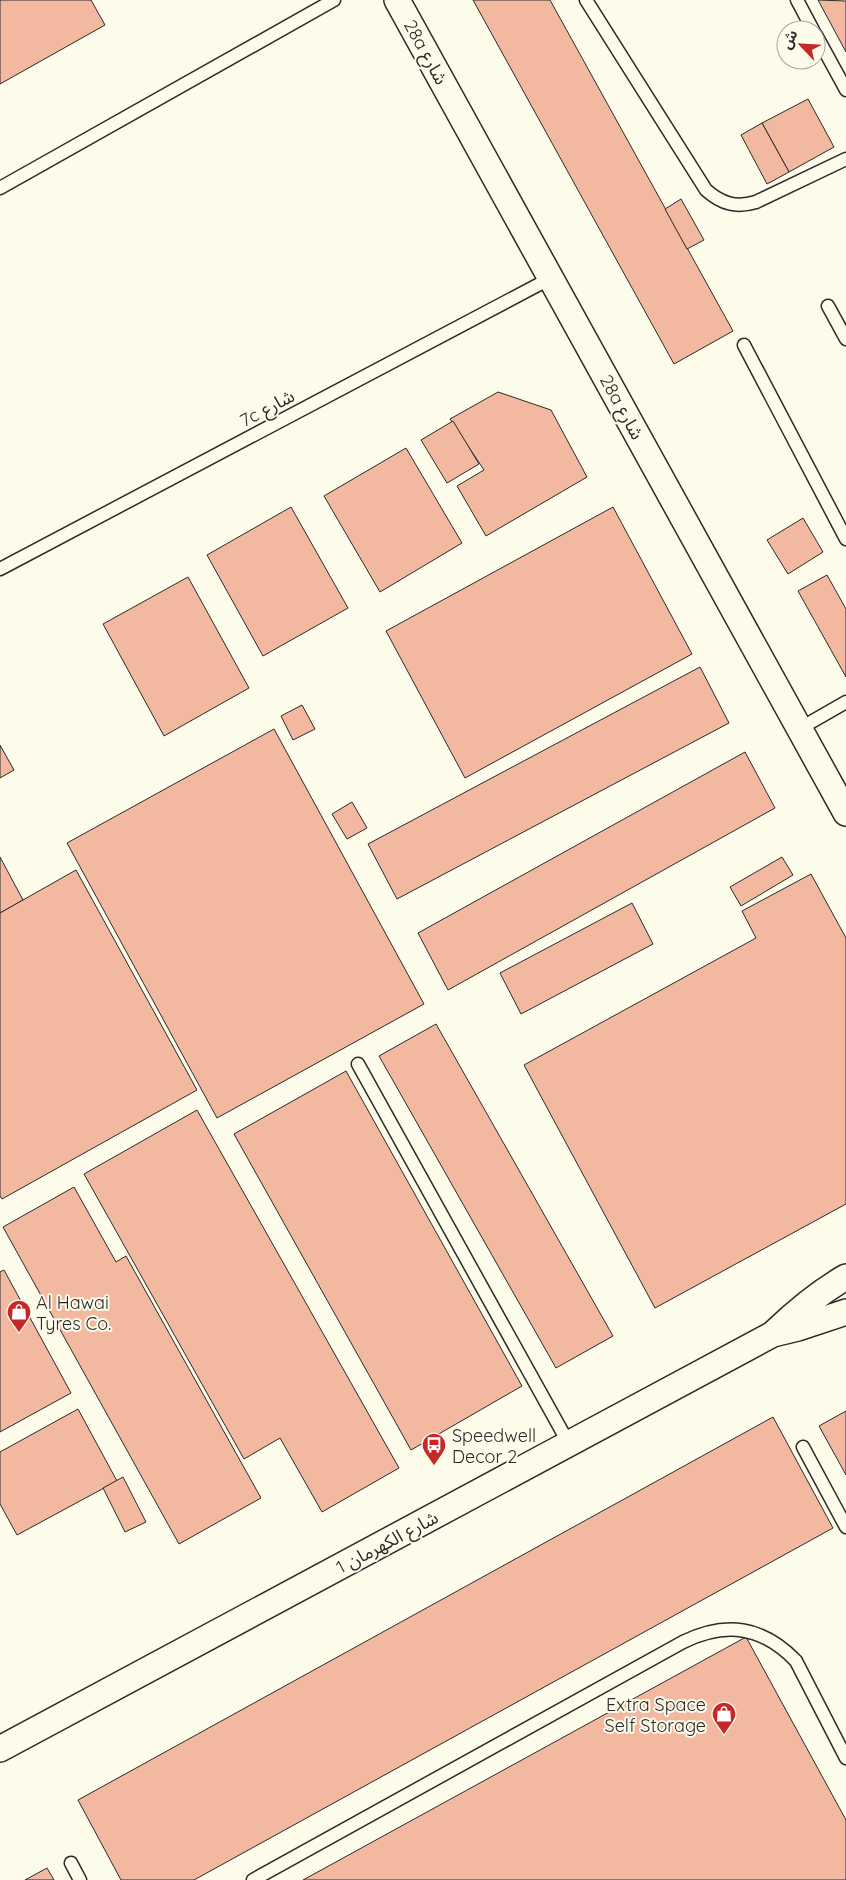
<svg xmlns="http://www.w3.org/2000/svg" width="846" height="1880" font-family="Quicksand,'Noto Sans Arabic',sans-serif">
  <rect width="100%" height="100%" fill="#fdfbea"/>
  <g fill="#f2b8a0" stroke="#2b2b2b">
    <path d="M0 0H91L105 25 0 84Z"/>
    <path d="M473 0H550L733 331 674 364Z"/>
    <path d="M818 0 846 1V52Z"/>
    <path d="M808 99 834 147 789 172 762 123Z"/>
    <path d="M762 123 789 172 767 184 741 135Z"/>
    <path d="M681 199 704 240 687 249 665 209Z"/>
    <path d="M498 392 551 410 587 477 486 536 457 486 484 470 450 419Z"/>
    <path d="M453 421 479 464 447 483 421 440Z"/>
    <path d="M406 448 462 543 380 592 324 496Z"/>
    <path d="M291 507 348 608 263 656 207 555Z"/>
    <path d="M613 507 692 654 465 778 386 631Z"/>
    <path d="M803 518 823 552 788 574 767 540Z"/>
    <path d="M827 575 846 609V677L798 591Z"/>
    <path d="M188 577 249 688 164 736 103 624Z"/>
    <path d="M700 667 729 723 397 899 368 844Z"/>
    <path d="M302 705 315 729 293 740 281 716Z"/>
    <path d="M274 729 424 1004 217 1118 67 843Z"/>
    <path d="M0 745 14 770 0 778Z"/>
    <path d="M745 752 775 808 448 990 418 933Z"/>
    <path d="M352 802 367 828 347 839 332 814Z"/>
    <path d="M0 857 23 900 0 913Z"/>
    <path d="M782 857 793 875 741 906 730 887Z"/>
    <path d="M76 870 197 1090 2 1199 0 1196V913Z"/>
    <path d="M811 874 846 938V1204L655 1308 524 1065 756 938 742 911Z"/>
    <path d="M632 903 653 944 521 1014 500 973Z"/>
    <path d="M436 1024 613 1336 556 1368 379 1056Z"/>
    <path d="M346 1071 522 1386 411 1450 234 1134Z"/>
    <path d="M197 1110 399 1468 322 1512 280 1438 244 1459 84 1174Z"/>
    <path d="M74 1187 116 1262 126 1256 261 1498 179 1544 3 1227Z"/>
    <path d="M4 1270 71 1393 0 1432V1272Z"/>
    <path d="M78 1409 117 1481 17 1535 0 1504V1452Z"/>
    <path d="M846 1411V1475L819 1426Z"/>
    <path d="M773 1417 833 1528 194 1880H121L78 1800Z"/>
    <path d="M123 1477 146 1522 125 1532 103 1488Z"/>
    <path d="M746 1637 846 1820V1880H303Z"/>
    <path d="M47 1868 54 1880H25Z"/>
  </g>
  <g fill="none" stroke-linecap="round" stroke-linejoin="round">
    <defs>
      <g id="service">
        <path d="M586 0 706 190C722 204 736 208 756 202L846 159"/>
        <path d="M797 0 813 30"/>
        <path d="M816 35 846 90"/>
        <path d="M0 188 334 0"/>
        <path d="M828 306 846 339"/>
        <path d="M744 345 846 539"/>
        <path d="M0 569 551 278"/>
        <path d="M799 729 846 702"/>
        <path d="M358 1064 569 1444"/>
        <path d="M803 1447 846 1527"/>
        <path d="M71 1863 80 1880"/>
        <path d="M253 1880 683 1642C726 1621 762 1626 796 1661L846 1758"/>
      </g>
      <g id="minor">
        <path d="M397 0 846 813"/>
        <path d="M775 1332C797 1311 820 1292 846 1277"/>
        <path d="M0 1749 773 1334 798 1328 846 1312"/>
      </g>
    </defs>
    <use href="#service" stroke="#2b2b2b" stroke-width="15"/>
    <use href="#minor" stroke="#2b2b2b" stroke-width="28"/>
    <use href="#service" stroke="#fdfbea" stroke-width="12"/>
    <use href="#minor" stroke="#fdfbea" stroke-width="25"/>
  </g>
  <defs>
    <symbol id="shop-pin" viewBox="-11 -11 22 30"><path d="M0 17L-7.5 6A9.5 9.5 0 1 1 7.5 6Z" fill="#c62828" stroke="#fdfbea"/><path d="M-5-2.5h2.3a2.7 3.5 0 0 1 5.4 0H5L5.5 6h-11ZM-1.5-2.5h3a1.5 2.3 0 0 0-3 0Z" fill="#fff"/></symbol>
    <symbol id="bus-pin" viewBox="-11 -11 22 30"><path d="M0 17L-7.5 6A9.5 9.5 0 1 1 7.5 6Z" fill="#c62828" stroke="#fdfbea"/><path d="M-5-6H5V4H4V6H2V4H-2V6H-4V4H-5ZM-3.5-4V0h7V-4ZM-3.5 1.2v1.5H-2V1.2ZM2 1.2v1.5H3.5V1.2Z" fill="#fff"/></symbol>
  </defs>
  <g fill-rule="evenodd">
    <use href="#shop-pin" x="5" y="1298" width="28" height="38"/>
    <use href="#bus-pin" x="420" y="1431" width="28" height="38"/>
    <use href="#shop-pin" x="710" y="1700" width="28" height="38"/>
  </g>
  <g text-anchor="middle" dominant-baseline="central" stroke-width="4" stroke-linejoin="round" paint-order="stroke">
    <g font-size="18" fill="#2b2b2b" stroke="#fdfbea">
      <text transform="translate(426 52) rotate(61)">28a شارع</text>
      <text transform="translate(622 407) rotate(61)">28a شارع</text>
      <text transform="translate(267 408) rotate(-28)">7c شارع</text>
      <text transform="translate(387 1542) rotate(-28)">شارع الكهرمان 1</text>
    </g>
    <g font-size="18" fill="#2b2b2b" stroke="#fdfbea" text-anchor="start">
      <text x="36" y="1302">Al Hawai<tspan x="36" dy="21">Tyres Co.</tspan></text>
      <text x="452" y="1435">Speedwell<tspan x="452" dy="21">Decor 2</tspan></text>
      <text x="706" y="1704" text-anchor="end">Extra Space<tspan x="706" dy="21">Self Storage</tspan></text>
    </g>
  </g>
  <g transform="translate(801 45) rotate(295)"><circle r="24" fill="#fdfbea" stroke="#a9a89e"/>
  <path d="M0-4L9 19L0 12L-9 19Z" fill="#c62828"/>
  <text y="-8" font-size="14" font-weight="bold" text-anchor="middle" fill="#2b2b2b">ش</text>
  </g>
</svg>
